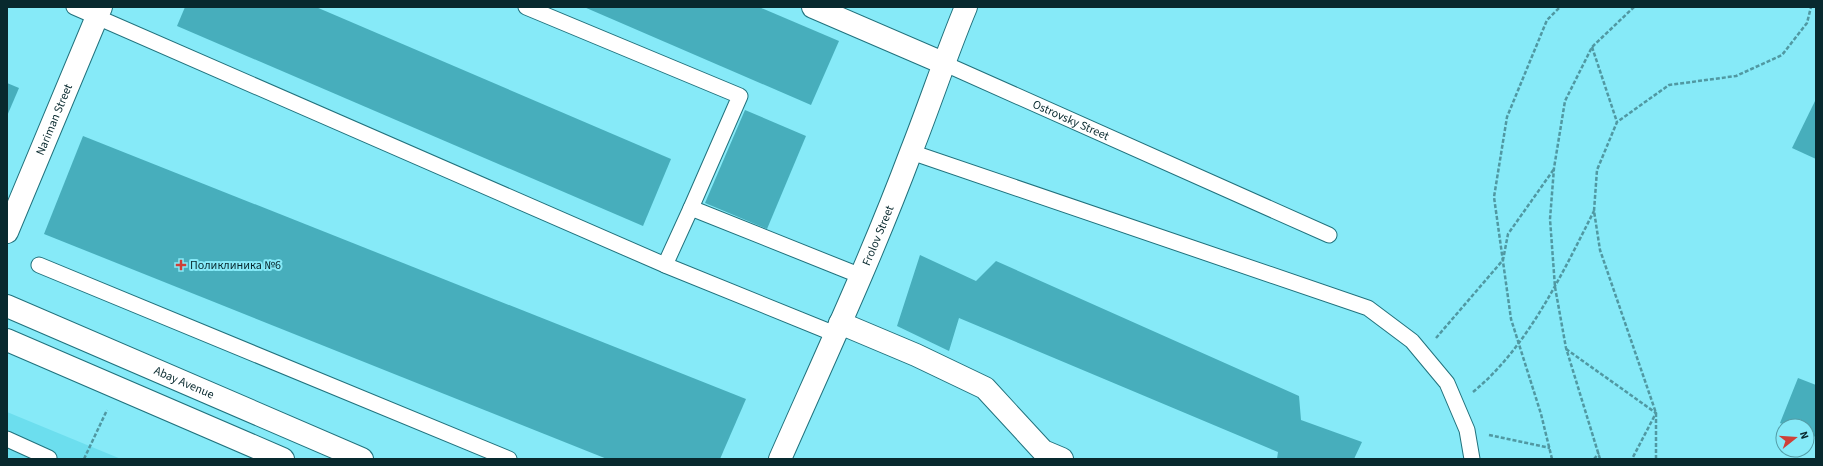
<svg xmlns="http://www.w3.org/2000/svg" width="1823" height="466" font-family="'Source Sans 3',sans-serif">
  <rect width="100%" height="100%" fill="#86eaf8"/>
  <path fill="#6cdeee" d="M7 412 121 459H7Z"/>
  <g fill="#47aebc">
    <path d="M185 7H316L671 159 643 226 177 26Z"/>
    <path d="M584 7H759L839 41 811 105Z"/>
    <path d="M7 83 19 88 7 116Z"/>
    <path d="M1816 99V159L1792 148Z"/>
    <path d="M745 110 806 136 767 229 705 203Z"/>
    <path d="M83 136 746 399 720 459H607L44 234Z"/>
    <path d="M920 255 976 281 996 261 1299 396 1301 420 1362 442 1354 459H1277L1278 452 959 318 949 351 897 326Z"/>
    <path d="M1798 378 1816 385V437L1807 434V426H1787L1780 423Z"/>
  </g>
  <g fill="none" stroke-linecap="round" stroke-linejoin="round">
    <defs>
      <g id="lane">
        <path d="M74 7 665 265 691 208 740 96 526 7"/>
        <path id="s1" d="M943 63 1329 235"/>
        <path d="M911 152 1368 308 1412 341 1447 383 1467 430 1472 459"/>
        <path d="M691 208 861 276"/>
        <path d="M39 265 509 459"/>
        <path d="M665 265 835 334"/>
        <path d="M7 439 49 458"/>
      </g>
      <g id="street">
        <path d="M813 7 943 63"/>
        <path id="s2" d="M7 232 101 7"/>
        <path d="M840 323 916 355 985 388 1043 451 1062 459"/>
        <path id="s3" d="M780 459C825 357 872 256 911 152 930 104 946 55 966 7"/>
      </g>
      <g id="secondary">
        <path id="s4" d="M7 306 362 459"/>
        <path d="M7 340 283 459"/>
      </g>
    </defs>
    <use href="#lane" stroke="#21727d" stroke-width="17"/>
    <use href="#street" stroke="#21727d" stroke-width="24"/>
    <use href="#secondary" stroke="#21727d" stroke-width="24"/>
    <g stroke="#5098a2" stroke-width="2.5" stroke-dasharray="4 2" stroke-linecap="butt">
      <path d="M1592 47 1617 122"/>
      <path d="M1436 338 1503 260 1508 234 1554 169"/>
      <path d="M1566 349 1656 413 1632 459"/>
      <path d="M1473 392C1528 347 1562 274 1594 211"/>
      <path d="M1489 435 1550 448"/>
      <path d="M84 459 107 410"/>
      <path d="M1552 459 1541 414 1511 319 1494 197 1507 117 1547 20 1560 7"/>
      <path d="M1594 459 1599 453"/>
      <path d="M1600 459 1566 348 1555 287 1550 219 1554 168 1565 101 1592 47 1634 7"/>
      <path d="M1656 459V413L1600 250 1594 211 1597 170 1617 122 1669 85 1736 76 1782 55 1807 23 1811 7"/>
    </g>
    <use href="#lane" stroke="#fff" stroke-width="15"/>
    <use href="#street" stroke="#fff" stroke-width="22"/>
    <use href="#secondary" stroke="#fff" stroke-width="22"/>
  </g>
  <path fill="#ce4038" stroke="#86eaf8" stroke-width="1.5" d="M179 259h4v4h4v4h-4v4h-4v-4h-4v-4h4z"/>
  <g text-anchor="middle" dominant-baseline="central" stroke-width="4" stroke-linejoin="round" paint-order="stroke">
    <g font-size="12" fill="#08292e" stroke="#86eaf8">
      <text stroke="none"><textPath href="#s2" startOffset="122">Nariman Street</textPath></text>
      <text stroke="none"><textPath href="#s1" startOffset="140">Ostrovsky Street</textPath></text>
      <text stroke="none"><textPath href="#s3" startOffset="244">Frolov Street</textPath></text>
      <text stroke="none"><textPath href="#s4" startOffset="193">Abay Avenue</textPath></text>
    </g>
    <g font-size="12" fill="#08292e" stroke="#86eaf8" text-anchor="start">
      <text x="190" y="265">Поликлиника №6</text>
    </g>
  </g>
  <rect width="1823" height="466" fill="none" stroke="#08292e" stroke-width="16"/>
  <g transform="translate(1795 438) rotate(73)"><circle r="19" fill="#86eaf8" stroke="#549da7"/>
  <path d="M0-3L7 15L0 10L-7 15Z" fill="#ce4038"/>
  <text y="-6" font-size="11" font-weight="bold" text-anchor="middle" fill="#08292e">N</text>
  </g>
</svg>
